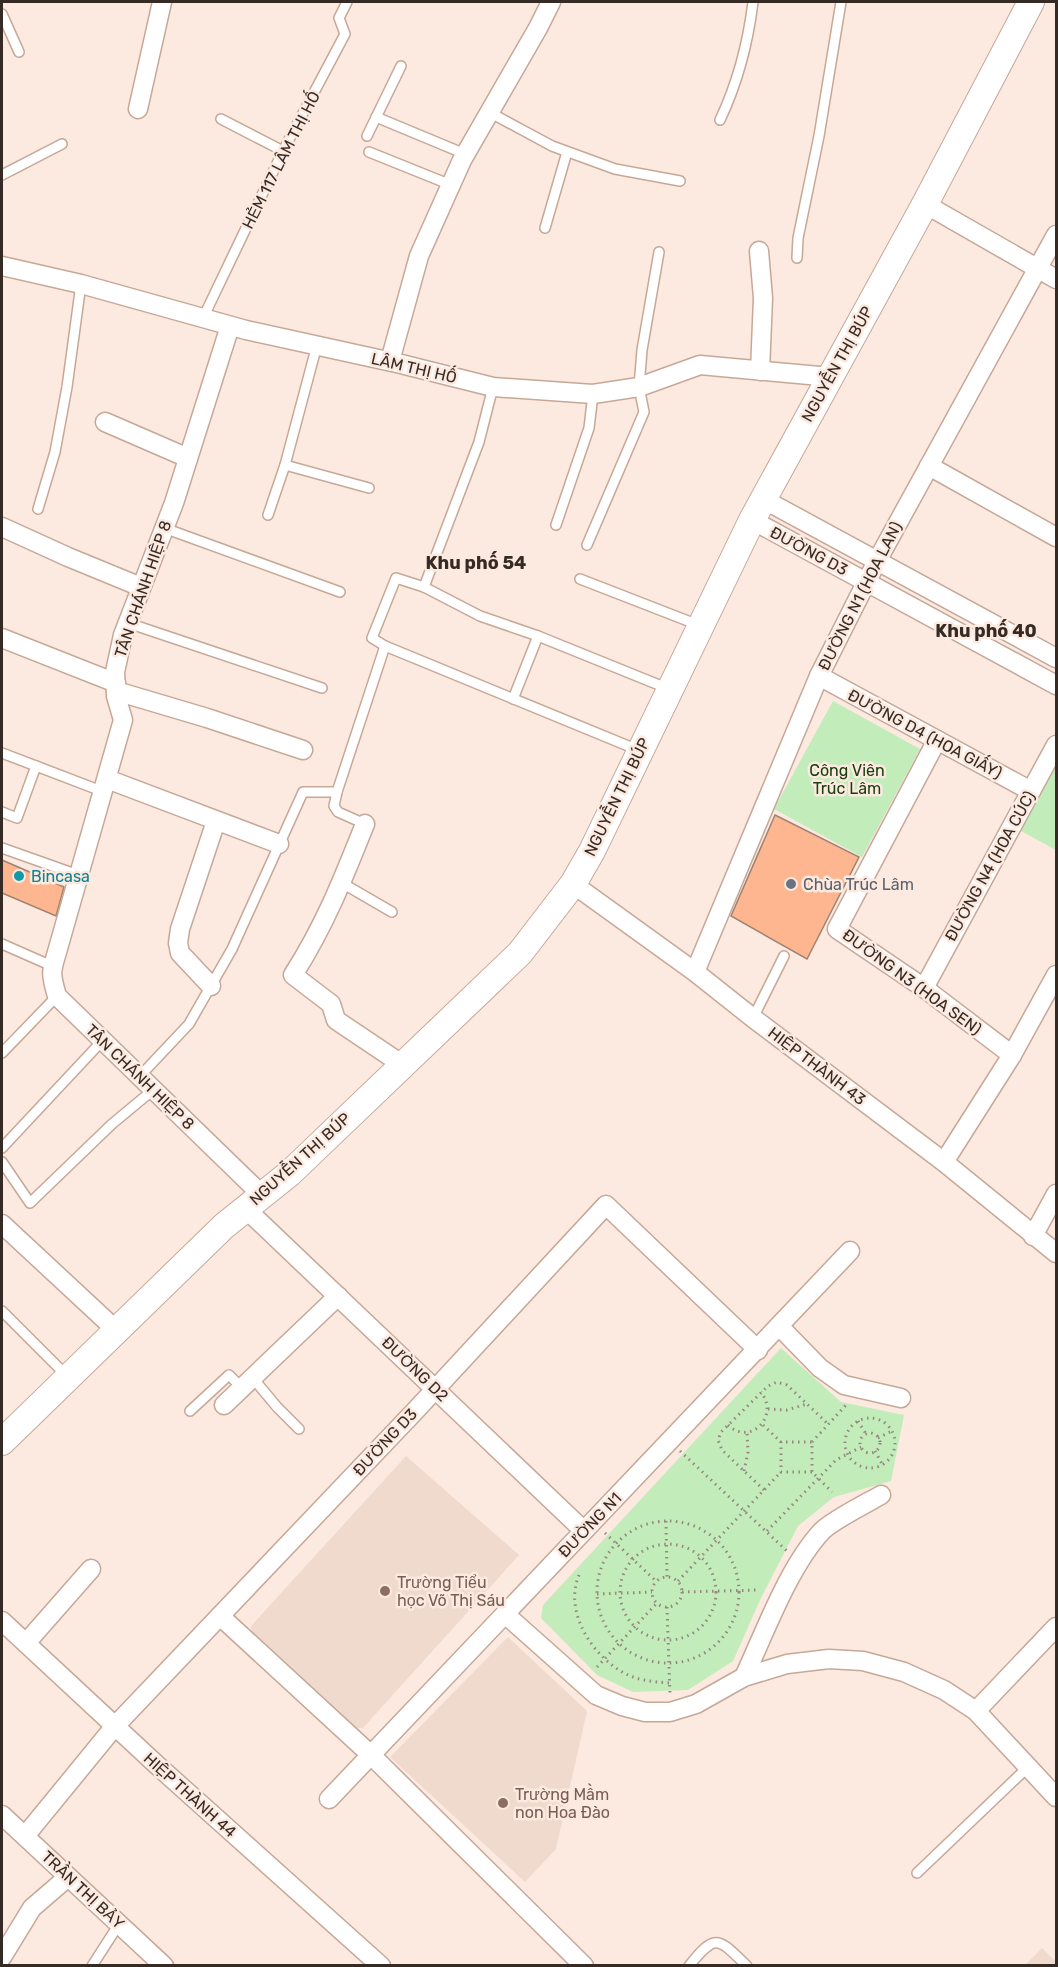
<svg xmlns="http://www.w3.org/2000/svg" width="1058" height="1967" font-family="Rubik,sans-serif">
  <rect width="100%" height="100%" fill="#fce9df"/>
  <g fill="#f0dace">
    <path d="M406 1456 519 1555 363 1728H350L252 1639 251 1626Z"/>
    <path d="M508 1637 587 1711 556 1849 525 1882 390 1757Z"/>
    <path d="M1042 1948 1056 1962V1965H1025Z"/>
  </g>
  <g fill="#c3ecbb">
    <path d="M833 701 920 749 862 857 774 809Z"/>
    <path d="M1056 766V850L1021 831Z"/>
    <path d="M781 1348 841 1402 904 1415 891 1481 834 1497 798 1526 761 1598 733 1661 688 1690 633 1692 597 1675 541 1618 543 1605Z"/>
  </g>
  <g fill="#fdb68f" stroke="#9f8373" stroke-width="1.5">
    <path d="M775 815 859 857 807 959 731 916Z"/>
    <path d="M2 860 64 887 56 916 2 893Z"/>
  </g>
  <g fill="none" stroke-linecap="round" stroke-linejoin="round">
    <defs>
      <g id="lane">
        <path d="M2 14 19 52"/>
        <path d="M489 112 552 146 615 169 680 181"/>
        <path d="M376 117 465 154"/>
        <path d="M221 119 283 151"/>
        <path d="M720 120C738 82 748 43 753 2"/>
        <path d="M367 136 401 66"/>
        <path d="M369 152 451 185"/>
        <path d="M2 175 62 144"/>
        <path d="M545 228 567 152"/>
        <path d="M797 258 798 238 819 136 841 2"/>
        <path d="M203 318 283 151 345 34 339 18 347 2"/>
        <path d="M493 387 479 442 424 587 480 616 538 636 669 689"/>
        <path d="M285 465 369 488"/>
        <path d="M38 509 55 452 67 387 81 284"/>
        <path d="M268 515 285 465 317 345"/>
        <path d="M556 525 589 428 593 394"/>
        <path d="M164 528 340 592"/>
        <path d="M587 545 644 412 639 387 642 350 659 252"/>
        <path d="M580 579 701 626"/>
        <path d="M424 587 396 578 372 638 385 646 638 750"/>
        <path d="M128 623 322 688"/>
        <path d="M513 699 538 636"/>
        <path d="M2 753 104 792"/>
        <path d="M337 792 334 806 338 812 365 824"/>
        <path d="M2 812 17 818 36 766"/>
        <path d="M2 848 78 875"/>
        <path d="M342 883 392 912"/>
        <path d="M2 944 52 966"/>
        <path d="M753 1018 784 956"/>
        <path d="M2 1053 57 996"/>
        <path d="M140 1076 189 1024 232 949 303 792H337L385 646"/>
        <path d="M2 1148 103 1040"/>
        <path d="M2 1162 30 1203 112 1124 153 1090"/>
        <path d="M2 1311 68 1377"/>
        <path d="M252 1377 277 1407 299 1429"/>
        <path d="M190 1411 229 1375 241 1387"/>
        <path d="M917 1873 1028 1767"/>
        <path d="M92 1966 119 1924"/>
        <path d="M689 1966C716 1932 718 1938 747 1966"/>
      </g>
      <g id="street">
        <path d="M138 109 162 2"/>
        <path d="M925 204 1056 279"/>
        <path d="M759 251 763 298 760 371"/>
        <path d="M2 266 81 284 246 330 401 364 493 387 593 394 639 387 700 365 831 377"/>
        <path d="M230 326 174 503 123 635 115 672 116 696 123 720 59 945C52 971 49 969 57 996L262 1195"/>
        <path d="M390 361 419 256 462 160 538 28 551 2"/>
        <path d="M105 422 188 458"/>
        <path d="M929 466 1056 537"/>
        <path d="M763 499 1056 658"/>
        <path d="M752 520 1056 685"/>
        <path d="M2 527 68 557 141 587"/>
        <path d="M2 638 116 683"/>
        <path d="M819 676 1031 791"/>
        <path d="M116 691 207 718 303 750"/>
        <path d="M937 740 837 929 924 988 1012 1055"/>
        <path d="M107 779 279 844"/>
        <path d="M365 824C343 879 325 925 293 975L331 1004 336 1020 403 1065"/>
        <path d="M573 884 695 972 753 1018 944 1162 1056 1253"/>
        <path d="M695 972 819 676 877 561 1056 235"/>
        <path d="M211 986 180 953 178 943 180 929 216 821"/>
        <path d="M924 988 1056 745"/>
        <path d="M944 1162 1012 1055 1056 975"/>
        <path d="M245 1208 584 1531"/>
        <path d="M2 1224 116 1330"/>
        <path d="M1033 1236 1056 1194"/>
        <path d="M779 1326 820 1368 844 1385 901 1398"/>
        <path d="M224 1405 338 1296"/>
        <path d="M505 1614 596 1695 622 1706 645 1712H670L696 1704 744 1677 787 1664 829 1659 863 1661 904 1672 944 1690 976 1711 1056 1797"/>
        <path d="M220 1616 371 1755 584 1966"/>
        <path d="M2 1621 158 1766 381 1966"/>
        <path d="M26 1643 91 1569"/>
        <path d="M744 1677C765 1632 789 1566 822 1531 833 1520 867 1503 881 1495"/>
        <path d="M976 1711 1056 1627"/>
        <path d="M329 1799 850 1251"/>
        <path d="M2 1815 164 1966"/>
        <path d="M25 1836 115 1726 415 1411 606 1205 758 1350"/>
        <path d="M2 1957 32 1908 68 1877"/>
      </g>
      <path id="secondary" d="M2 1442 224 1226 290 1173 520 953 573 884 592 851 752 520 925 204 1031 2"/>
    </defs>
    <use href="#lane" stroke="#c6a898" stroke-width="12"/>
    <use href="#street" stroke="#c6a898" stroke-width="21"/>
    <use href="#secondary" stroke="#c6a898" stroke-width="28"/>
    <g stroke="#95867e" stroke-width="3" stroke-dasharray="1.5 4.5" stroke-linecap="butt">
      <path d="M768 1409 787 1410 807 1404"/>
      <circle cx="870" cy="1443" r="25"/>
      <path d="M858 1421 866 1434"/>
      <path d="M728 1425C750 1446 780 1417 761 1392"/>
      <path d="M763 1425 781 1442"/>
      <circle cx="870" cy="1443" r="10"/>
      <path d="M878 1438 892 1431"/>
      <path d="M812 1442 846 1405"/>
      <path d="M680 1451 787 1551"/>
      <path d="M875 1451 882 1464"/>
      <path d="M744 1471 748 1452 747 1432"/>
      <path d="M812 1472H781V1442H812V1472L832 1492"/>
      <path d="M764 1490 722 1450 718 1440 721 1432 768 1386 777 1382 787 1385 828 1424"/>
      <circle cx="668" cy="1592" r="71"/>
      <path d="M666 1521 667 1577"/>
      <path d="M767 1531 836 1460 861 1447"/>
      <path d="M605 1533 656 1581"/>
      <circle cx="668" cy="1592" r="48"/>
      <path d="M579 1575C563 1613 594 1659 628 1675 641 1681 656 1682 670 1683"/>
      <circle cx="667" cy="1592" r="15"/>
      <path d="M678 1581 781 1472"/>
      <path d="M682 1592 758 1590"/>
      <path d="M597 1594 652 1592"/>
      <path d="M667 1607 670 1695"/>
      <path d="M597 1667 657 1603"/>
    </g>
    <use href="#lane" stroke="#fff" stroke-width="9"/>
    <use href="#street" stroke="#fff" stroke-width="18"/>
    <use href="#secondary" stroke="#fff" stroke-width="26"/>
  </g>
  <circle fill="#0f9aa8" stroke="#fce9df" stroke-width="2" cx="19" cy="876" r="6"/>
  <circle fill="#6b7280" stroke="#fce9df" stroke-width="2" cx="791" cy="884" r="6"/>
  <g fill="#8d6e63" stroke="#fce9df" stroke-width="2">
    <circle cx="385" cy="1591" r="6"/>
    <circle cx="503" cy="1803" r="6"/>
  </g>
  <g text-anchor="middle" dominant-baseline="central" stroke-width="5" stroke-linejoin="round" paint-order="stroke">
    <g font-size="16" fill="#362b24" stroke="#fce9df">
      <text transform="translate(281 160) rotate(-63)">HẺM 117 LÂM THỊ HỐ</text>
      <text transform="translate(837 364) rotate(-61)">NGUYỄN THỊ BÚP</text>
      <text transform="translate(414 368) rotate(13)">LÂM THỊ HỐ</text>
      <text transform="translate(809 551) rotate(28)">ĐƯỜNG D3</text>
      <text transform="translate(143 589) rotate(-71)">TÂN CHÁNH HIỆP 8</text>
      <text transform="translate(860 596) rotate(-63)">ĐƯỜNG N1 (HOA LAN)</text>
      <text transform="translate(925 734) rotate(28)">ĐƯỜNG D4 (HOA GIẤY)</text>
      <text transform="translate(617 797) rotate(-64)">NGUYỄN THỊ BÚP</text>
      <text transform="translate(990 866) rotate(-61)">ĐƯỜNG N4 (HOA CÚC)</text>
      <text transform="translate(912 982) rotate(36)">ĐƯỜNG N3 (HOA SEN)</text>
      <text transform="translate(817 1066) rotate(37)">HIỆP THÀNH 43</text>
      <text transform="translate(140 1077) rotate(44)">TÂN CHÁNH HIỆP 8</text>
      <text transform="translate(300 1159) rotate(-42)">NGUYỄN THỊ BÚP</text>
      <text transform="translate(415 1369) rotate(44)">ĐƯỜNG D2</text>
      <text transform="translate(385 1442) rotate(-47)">ĐƯỜNG D3</text>
      <text transform="translate(590 1525) rotate(-46)">ĐƯỜNG N1</text>
      <text transform="translate(190 1795) rotate(42)">HIỆP THÀNH 44</text>
      <text transform="translate(83 1890) rotate(43)">TRẦN THỊ BẢY</text>
    </g>
    <g font-size="16" fill="#17400d" stroke="#fce9df">
      <text x="847" y="770">Công Viên<tspan x="847" dy="18">Trúc Lâm</tspan></text>
    </g>
    <g font-size="16" fill="#0d838f" stroke="#fce9df" text-anchor="start">
      <text x="31" y="876">Bincasa</text>
    </g>
    <g font-size="16" fill="#5b616d" stroke="#fce9df" text-anchor="start">
      <text x="803" y="884">Chùa Trúc Lâm</text>
    </g>
    <g font-size="16" fill="#785e54" stroke="#fce9df" text-anchor="start">
      <text x="397" y="1582">Trường Tiểu<tspan x="397" dy="18">học Võ Thị Sáu</tspan></text>
      <text x="515" y="1794">Trường Mầm<tspan x="515" dy="18">non Hoa Đào</tspan></text>
    </g>
    <g font-size="18" font-weight="bold" fill="#362b24" stroke="#fce9df">
      <text x="476" y="563">Khu phố 54</text>
      <text x="986" y="631">Khu phố 40</text>
    </g>
  </g>
  <rect width="1058" height="1967" fill="none" stroke="#362b24" stroke-width="6"/>
</svg>
